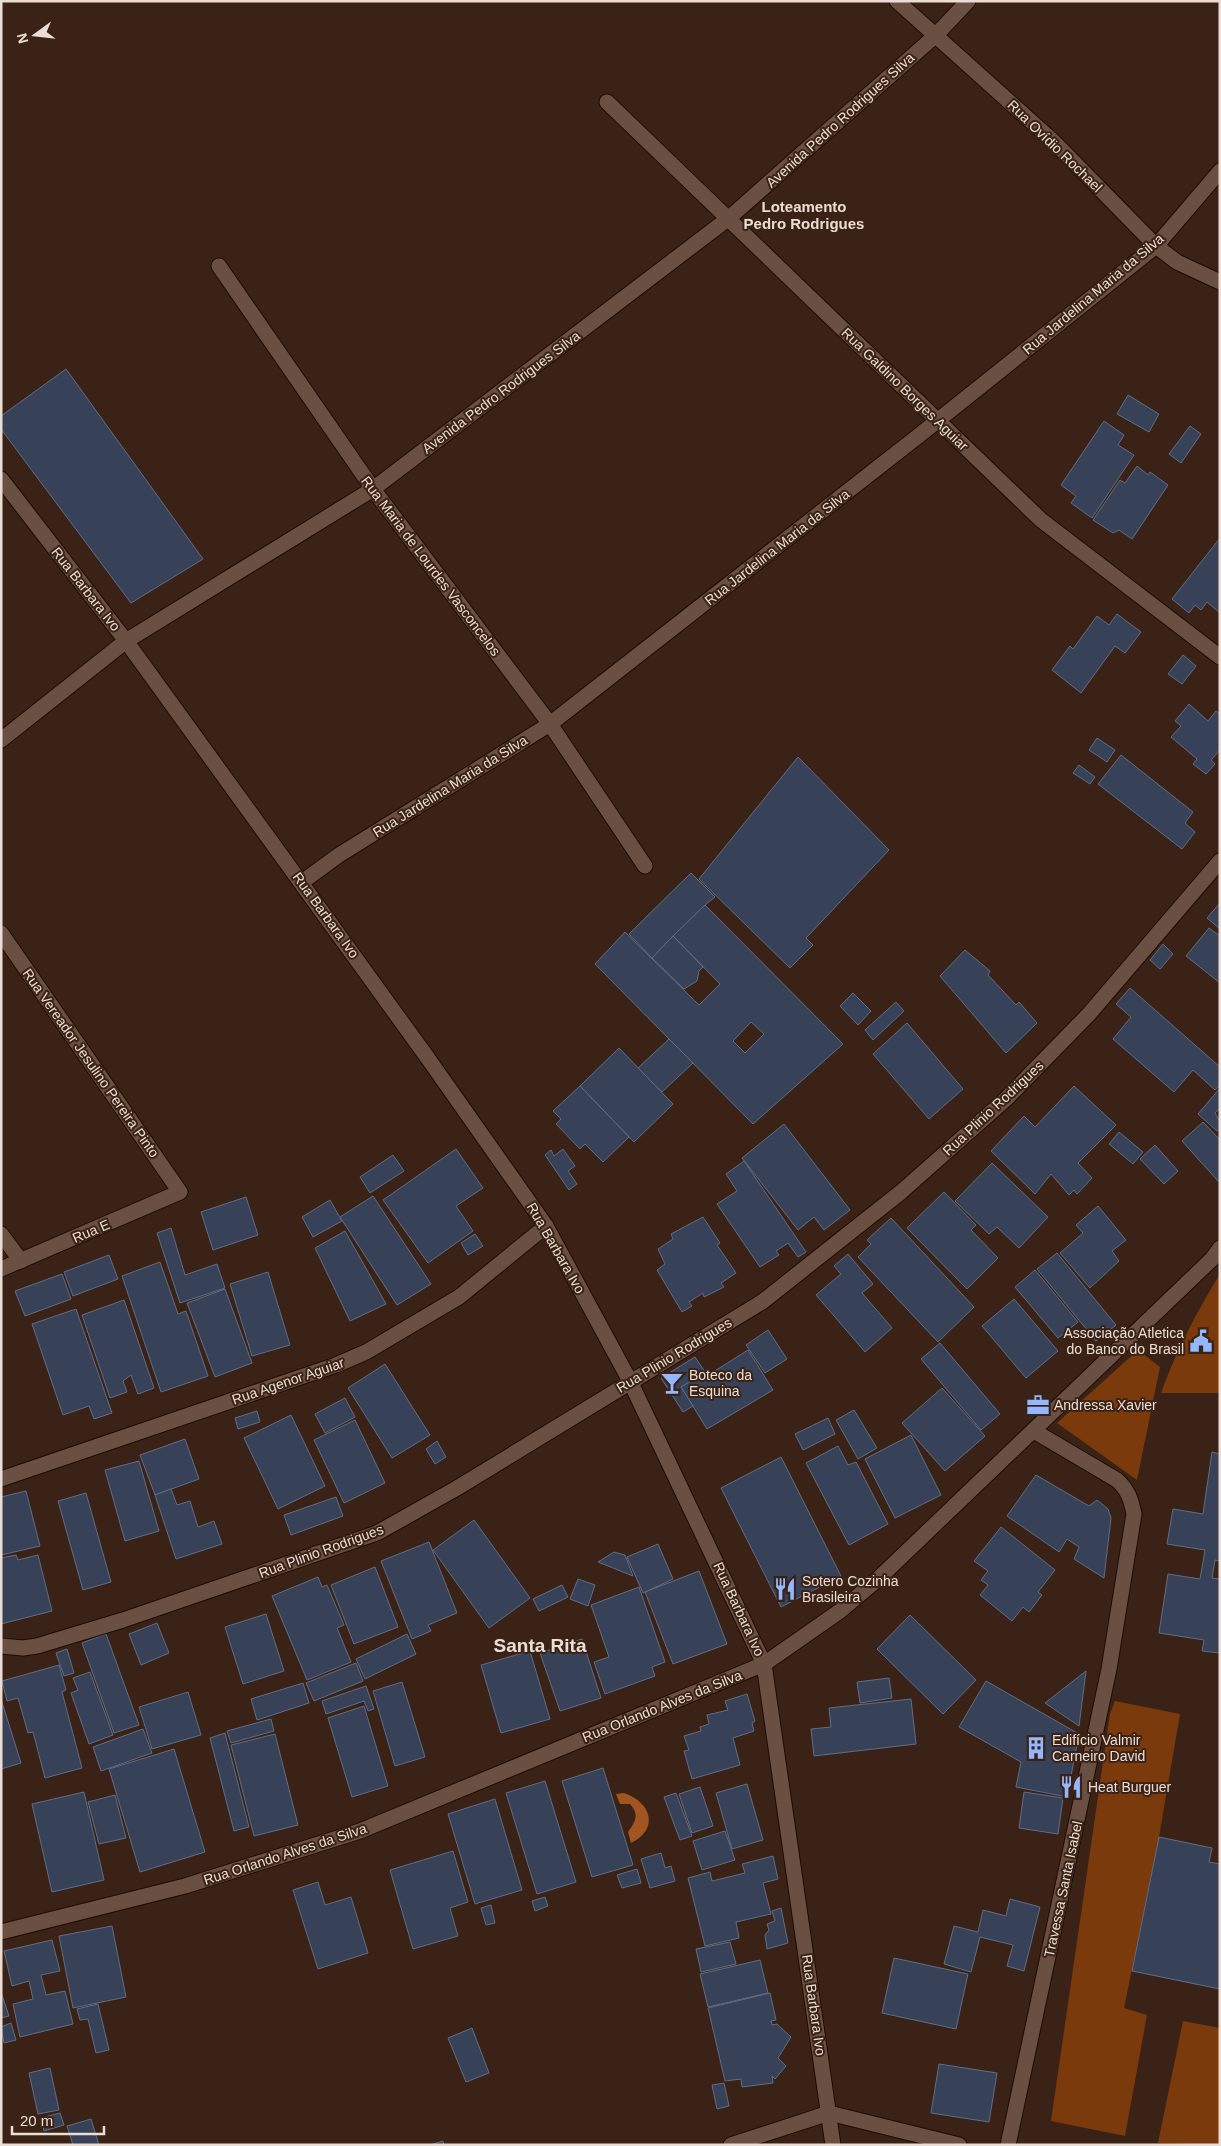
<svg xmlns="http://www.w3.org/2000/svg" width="1221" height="2146" font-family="Helvetica,sans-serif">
  <rect width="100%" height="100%" fill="#3a2316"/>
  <g fill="#7a3a0b">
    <path d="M1220 1274V1393H1161C1176 1351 1196 1313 1220 1274Z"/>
    <path d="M1138 1350 1160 1367 1137 1480 1057 1423Z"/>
    <path d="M1115 1701 1180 1714 1159 1837 1124 2008 1147 2015 1125 2136 1051 2121 1110 1714Z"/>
    <path d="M1183 2021 1220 2028V2145L1158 2143Z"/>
  </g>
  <path fill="#a25521" d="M624 1793C651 1802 660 1829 631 1843L628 1832C635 1822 640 1815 630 1804H620L616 1794Z"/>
  <g fill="#374258" stroke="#606d85" fill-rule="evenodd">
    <path d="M66 369 203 559 131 603 1 429V416Z"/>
    <path d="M1128 395 1159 414 1149 432 1117 414Z"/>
    <path d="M1104 421 1124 435 1118 445 1134 455 1092 518 1071 503 1076 496 1061 485Z"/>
    <path d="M1190 426 1201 434 1181 463 1169 454Z"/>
    <path d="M1137 466 1148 475 1150 472 1168 485 1132 539 1119 530 1113 533 1093 520 1120 480 1125 483Z"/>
    <path d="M1220 538V613L1207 602 1201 610 1195 605 1189 613 1172 599Z"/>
    <path d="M1117 614 1141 632 1125 653 1115 646 1081 693 1052 670 1070 646 1073 649 1097 616 1109 625Z"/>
    <path d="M1183 655 1196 666 1182 684 1168 674Z"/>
    <path d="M1189 704 1208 721 1216 711 1220 714V750L1211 760 1215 764 1206 774 1193 764 1197 759 1171 737 1181 726 1175 721Z"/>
    <path d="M1097 738 1115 750 1107 762 1089 750Z"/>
    <path d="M1121 755 1193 812 1185 823 1195 832 1182 849 1098 784Z"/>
    <path d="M798 757 889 850 806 938 813 945 790 968 699 879Z"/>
    <path d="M1079 765 1095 777 1090 784 1073 773Z"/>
    <path d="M691 873 715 897 705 905 652 958 629 934Z"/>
    <path d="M1220 903V929L1207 918Z"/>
    <path d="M705 905 843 1044 753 1124 595 964 625 932 699 1005 720 984 673 936ZM751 1022 764 1034 745 1053 733 1041Z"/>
    <path d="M1209 928 1220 936V983L1186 956Z"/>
    <path d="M673 936 703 967 699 971 697 981 684 989 652 958Z"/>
    <path d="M1163 944 1173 954 1160 969 1150 960Z"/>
    <path d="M965 950 990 971 988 975 1016 1005 1019 1002 1037 1023 1006 1053 940 976Z"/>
    <path d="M1130 988 1220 1067V1085L1215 1090 1193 1070 1174 1092 1113 1039 1131 1017 1116 1004Z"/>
    <path d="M853 993 871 1011 858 1025 840 1006Z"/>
    <path d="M896 1002 904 1011 873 1040 865 1030Z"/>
    <path d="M907 1023 963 1089 929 1119 873 1054Z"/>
    <path d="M669 1039 693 1063 662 1092 638 1068Z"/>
    <path d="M619 1048 673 1104 634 1142 580 1086Z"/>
    <path d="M580 1086 629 1137 603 1162 585 1144 580 1149 556 1124 561 1119 553 1111Z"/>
    <path d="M1074 1086 1116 1125 1078 1163 1092 1178 1077 1194 1074 1190 1069 1195 1051 1174 1035 1194 991 1151 1024 1116 1035 1127Z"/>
    <path d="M1220 1088V1108L1215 1113 1220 1122V1129L1217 1131 1198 1114Z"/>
    <path d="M1203 1122 1220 1140V1180L1218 1181 1182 1141Z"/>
    <path d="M784 1124 850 1210 824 1230 814 1217 798 1230 742 1158Z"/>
    <path d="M1119 1132 1143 1152 1133 1164 1109 1144Z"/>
    <path d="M1155 1145 1178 1171 1164 1184 1140 1159Z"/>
    <path d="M456 1149 483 1188 456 1206 473 1231 428 1263 383 1200Z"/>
    <path d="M563 1149 575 1166 568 1171 577 1184 569 1190 545 1155 551 1150 554 1156Z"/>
    <path d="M393 1155 404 1171 370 1193 360 1177Z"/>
    <path d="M744 1161 806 1252 798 1257 788 1243 776 1251 779 1255 760 1267 717 1204 737 1191 726 1174Z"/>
    <path d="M992 1163 1048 1217 1019 1248 997 1227 989 1234 955 1201Z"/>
    <path d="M944 1192 976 1225 971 1230 998 1258 967 1289 907 1228Z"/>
    <path d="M373 1196 431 1284 397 1305 340 1217Z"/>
    <path d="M246 1197 258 1235 213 1250 201 1212Z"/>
    <path d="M330 1200 342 1221 313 1237 302 1217Z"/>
    <path d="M1098 1206 1126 1240 1112 1251 1119 1261 1090 1288 1060 1253 1083 1233 1076 1225Z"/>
    <path d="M703 1217 720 1243 717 1245 736 1273 721 1283 724 1287 704 1297 703 1293 689 1302 692 1306 682 1312 657 1270 665 1264 658 1249 673 1239 671 1234Z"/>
    <path d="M891 1218 974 1307 938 1342 858 1257 871 1244 867 1240Z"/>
    <path d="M171 1228 185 1275 217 1264 225 1288 180 1303 157 1233Z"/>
    <path d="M345 1231 386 1304 350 1321 315 1248Z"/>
    <path d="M475 1234 483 1246 468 1255 461 1243Z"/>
    <path d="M1057 1253 1116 1325 1096 1341 1037 1269Z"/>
    <path d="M848 1254 873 1284 862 1293 892 1328 865 1352 816 1295 841 1274 834 1266Z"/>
    <path d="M109 1255 118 1279 73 1296 64 1272Z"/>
    <path d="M160 1262 178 1314 186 1311 208 1376 161 1392 122 1276Z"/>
    <path d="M1035 1270 1078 1322 1058 1338 1015 1287Z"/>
    <path d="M268 1272 290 1345 252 1356 230 1284Z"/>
    <path d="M62 1274 71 1299 25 1316 15 1291Z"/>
    <path d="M225 1289 252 1363 215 1377 187 1303Z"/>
    <path d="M1014 1299 1058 1351 1026 1378 982 1326Z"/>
    <path d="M124 1300 154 1388 138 1394 131 1375 123 1381 127 1392 110 1398 82 1315Z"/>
    <path d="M76 1309 112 1413 94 1419 89 1406 63 1415 32 1324Z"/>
    <path d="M768 1330 787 1359 765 1373 746 1345Z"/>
    <path d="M940 1343 1000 1414 981 1430 921 1359Z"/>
    <path d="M748 1350 773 1390 707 1429 681 1387 707 1370 710 1374Z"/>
    <path d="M695 1357 705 1372 681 1387 693 1406 683 1412 661 1378Z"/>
    <path d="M385 1364 430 1435 392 1458 348 1388Z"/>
    <path d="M942 1388 985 1436 945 1471 902 1423Z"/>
    <path d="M345 1398 355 1417 325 1433 315 1414Z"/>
    <path d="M854 1410 877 1448 858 1459 836 1420Z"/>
    <path d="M257 1411 260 1422 238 1429 235 1418Z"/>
    <path d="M291 1415 325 1486 278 1509 244 1438Z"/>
    <path d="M828 1418 835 1434 803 1450 795 1434Z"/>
    <path d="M355 1420 385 1483 344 1503 314 1440Z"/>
    <path d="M911 1435 941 1495 895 1518 865 1459Z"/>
    <path d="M185 1439 199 1479 155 1495 140 1455Z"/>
    <path d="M437 1441 446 1457 435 1464 426 1449Z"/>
    <path d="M838 1446 848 1465 856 1462 888 1524 849 1545 806 1463Z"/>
    <path d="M1212 1452 1220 1454V1561L1215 1560 1212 1578 1220 1579V1653L1202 1651 1204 1640 1159 1633 1168 1574 1200 1579 1205 1550 1167 1544 1173 1509 1203 1514Z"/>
    <path d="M781 1457 841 1576 781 1607 721 1488Z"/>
    <path d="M139 1461 159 1531 125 1541 105 1470Z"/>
    <path d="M1036 1475 1089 1506 1097 1500 1108 1509 1111 1518 1104 1578 1074 1559 1079 1547 1067 1539 1059 1552 1007 1516Z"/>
    <path d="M171 1489 177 1505 190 1501 198 1527 214 1521 222 1544 176 1559 155 1495Z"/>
    <path d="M26 1491 40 1546 1 1555V1497Z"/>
    <path d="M86 1493 111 1582 83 1590 58 1501Z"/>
    <path d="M336 1497 343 1516 291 1535 284 1515Z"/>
    <path d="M474 1520 530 1598 489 1628 433 1550Z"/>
    <path d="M1001 1527 1055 1570 1038 1592 1042 1595 1029 1612 1023 1607 1012 1621 980 1595 988 1585 981 1580 988 1571 974 1561Z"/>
    <path d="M429 1542 457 1613 428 1625 431 1631 412 1639 381 1561Z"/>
    <path d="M658 1544 673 1579 643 1593 627 1557Z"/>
    <path d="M614 1552 625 1555 633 1576 598 1562Z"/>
    <path d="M16 1555 18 1560 38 1555 52 1611 1 1624V1558Z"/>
    <path d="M375 1567 398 1627 354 1644 331 1585Z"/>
    <path d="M699 1571 727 1644 673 1664 645 1592Z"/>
    <path d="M318 1577 322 1587 327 1585 344 1625 337 1628 351 1662 307 1680 272 1596Z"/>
    <path d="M578 1579 595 1585 588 1606 570 1599Z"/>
    <path d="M562 1585 568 1597 539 1611 533 1599Z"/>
    <path d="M639 1587 665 1662 652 1667 655 1676 605 1694 594 1662 609 1657 591 1605Z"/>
    <path d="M266 1614 284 1671 243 1684 225 1627Z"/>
    <path d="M910 1615 976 1680 943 1714 877 1649Z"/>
    <path d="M157 1623 169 1653 141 1665 129 1634Z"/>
    <path d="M106 1634 139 1725 114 1733 82 1643Z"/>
    <path d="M407 1634 416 1654 365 1679 356 1659Z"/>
    <path d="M582 1639 601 1698 560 1711 540 1653Z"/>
    <path d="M67 1649 74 1673 64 1676 56 1653Z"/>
    <path d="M530 1651 550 1719 501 1733 481 1665Z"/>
    <path d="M356 1663 363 1681 314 1701 306 1683Z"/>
    <path d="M59 1665 66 1690 62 1692 82 1768 45 1778 33 1732 28 1733 18 1698 7 1701 2 1681Z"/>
    <path d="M1086 1671 1079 1726 1045 1703Z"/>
    <path d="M90 1672 113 1735 89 1744 71 1693 78 1690 73 1678Z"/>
    <path d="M889 1678 892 1698 860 1703 857 1682Z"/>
    <path d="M986 1681 1079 1734 1067 1797 1016 1787 1021 1762 959 1727Z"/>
    <path d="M402 1682 425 1757 395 1766 373 1691Z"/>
    <path d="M303 1683 309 1703 257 1720 251 1699Z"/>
    <path d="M366 1686 374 1709 368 1711 364 1701 326 1714 322 1701Z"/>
    <path d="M188 1692 201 1735 152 1749 139 1707Z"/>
    <path d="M747 1694 755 1721 752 1723 754 1731 733 1738 740 1765 692 1779 684 1751 689 1750 684 1736 701 1731 700 1727 709 1724 707 1715 728 1710 725 1701Z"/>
    <path d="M1 1699 21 1763 1 1769Z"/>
    <path d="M911 1699 916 1744 814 1756 811 1729 831 1727 829 1708Z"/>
    <path d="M364 1706 388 1786 352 1797 328 1718Z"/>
    <path d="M271 1719 274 1731 231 1743 227 1731Z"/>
    <path d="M143 1729 152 1753 101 1771 93 1747Z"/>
    <path d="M225 1733 249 1827 234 1831 210 1738Z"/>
    <path d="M275 1734 298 1825 254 1836 231 1745Z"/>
    <path d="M174 1749 205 1852 140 1872 109 1769Z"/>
    <path d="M603 1768 633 1865 592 1877 562 1781Z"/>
    <path d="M545 1781 576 1882 537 1894 506 1793Z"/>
    <path d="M747 1784 763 1840 732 1849 716 1793Z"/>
    <path d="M700 1787 713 1826 692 1833 679 1794Z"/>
    <path d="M84 1792 104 1880 52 1892 32 1804Z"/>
    <path d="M1024 1792 1063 1798 1058 1834 1019 1828Z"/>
    <path d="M676 1793 692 1836 680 1840 664 1797Z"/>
    <path d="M115 1795 126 1838 99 1844 88 1802Z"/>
    <path d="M495 1799 522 1890 475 1904 448 1814Z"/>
    <path d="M725 1831 735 1860 702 1870 693 1841Z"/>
    <path d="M1159 1837 1212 1848 1209 1862 1220 1864V1989L1132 1971Z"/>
    <path d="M453 1851 468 1902 450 1908 458 1936 413 1949 390 1870Z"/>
    <path d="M661 1853 665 1868 671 1866 675 1881 650 1888 641 1859Z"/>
    <path d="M773 1856 778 1879 763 1883 771 1914 736 1922 739 1938 705 1946 688 1878 710 1872 712 1881 745 1873 742 1864Z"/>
    <path d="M637 1869 641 1883 622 1888 617 1875Z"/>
    <path d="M318 1882 325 1905 351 1897 368 1953 318 1969 293 1890Z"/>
    <path d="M545 1897 548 1906 535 1911 532 1901Z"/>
    <path d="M1010 1899 1040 1907 1024 1971 1007 1966 1013 1945 980 1937 971 1972 944 1964 954 1926 978 1932 983 1910 1006 1916Z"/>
    <path d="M491 1905 495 1923 486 1925 481 1908Z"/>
    <path d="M781 1908 788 1943 767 1949 765 1935 769 1930 767 1924 775 1921 772 1911Z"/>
    <path d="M112 1926 126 1997 73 2008 59 1936Z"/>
    <path d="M52 1940 60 1971 41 1975 46 1995 65 1991 73 2024 20 2037 13 2004 33 1999 29 1981 12 1986 4 1951Z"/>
    <path d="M730 1942 736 1964 701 1972 696 1949Z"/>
    <path d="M894 1958 968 1974 956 2029 882 2013Z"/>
    <path d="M760 1960 768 1993 708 2007 700 1974Z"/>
    <path d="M1 1992 9 2016 1 2018Z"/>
    <path d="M770 1993 776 2020 771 2021 772 2025 777 2024 791 2037 778 2058 786 2066 775 2079 772 2076 773 2083 742 2087 741 2079 725 2081 708 2008Z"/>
    <path d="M98 2004 109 2050 96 2053 88 2019 80 2020 77 2009Z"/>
    <path d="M11 2023 16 2040 4 2043 1 2027Z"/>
    <path d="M472 2028 489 2073 466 2082 448 2038Z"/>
    <path d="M939 2064 997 2073 989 2122 931 2113Z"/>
    <path d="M50 2068 59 2110 38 2114 29 2073Z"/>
    <path d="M724 2083 729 2106 717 2109 712 2085Z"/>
    <path d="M60 2113 64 2125 44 2131 41 2118Z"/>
    <path d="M91 2119 99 2145H73L67 2126Z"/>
    <path d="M443 2141 444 2145H430Z"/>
  </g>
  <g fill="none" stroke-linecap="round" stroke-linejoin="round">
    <defs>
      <g id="street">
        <path d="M897 1 1053 141 1156 246 1177 262 1220 282"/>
        <path d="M607 102 1041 520 1220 657"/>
        <path d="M219 266 373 489 550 724 645 866"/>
        <path d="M1 479 126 641 427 1057"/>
        <path d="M1 740 126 641 373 489 729 218 935 36 968 1"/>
        <path d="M302 882 339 855 550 724 917 437 1156 246 1220 171"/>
        <path d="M1 933 180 1192 1 1269"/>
        <path d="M1 1234 21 1261"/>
        <path d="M1 1479 336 1365 366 1352 459 1297 546 1226"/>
        <path d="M1 1646 23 1648 37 1646 123 1620 377 1533 457 1488 762 1302 901 1192 1006 1099 1089 1014 1220 861"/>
        <path d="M1 1932 185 1886 360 1831 764 1664 840 1611 878 1579 1212 1259 1220 1248"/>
        <path d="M731 2145 829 2113 959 2145"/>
        <path d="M1008 2145 1109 1669 1134 1514C1131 1499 1128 1490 1117 1480L1034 1431"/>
      </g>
      <path id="secondary" d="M427 1057 546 1226 630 1381 764 1664 833 2145"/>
    </defs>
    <use href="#street" stroke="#200b02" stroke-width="17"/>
    <use href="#secondary" stroke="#200b02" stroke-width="17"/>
    <use href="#street" stroke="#6a5042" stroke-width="15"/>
    <use href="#secondary" stroke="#6a5042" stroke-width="15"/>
  </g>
  <defs>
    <symbol id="civic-bare" viewBox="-9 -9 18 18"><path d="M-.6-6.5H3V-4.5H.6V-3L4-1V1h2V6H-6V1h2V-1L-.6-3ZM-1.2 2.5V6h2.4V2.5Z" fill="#94b7fd" stroke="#3a2316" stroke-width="2.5" paint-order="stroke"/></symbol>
    <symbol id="bar-bare" viewBox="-9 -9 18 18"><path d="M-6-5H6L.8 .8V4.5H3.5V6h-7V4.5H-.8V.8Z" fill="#94b7fd" stroke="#3a2316" stroke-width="2.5" paint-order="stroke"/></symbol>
    <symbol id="office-bare" viewBox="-9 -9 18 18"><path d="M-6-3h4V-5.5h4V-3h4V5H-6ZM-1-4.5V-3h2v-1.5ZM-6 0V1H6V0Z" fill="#94b7fd" stroke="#3a2316" stroke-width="2.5" paint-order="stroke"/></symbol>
    <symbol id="restaurant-bare" viewBox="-9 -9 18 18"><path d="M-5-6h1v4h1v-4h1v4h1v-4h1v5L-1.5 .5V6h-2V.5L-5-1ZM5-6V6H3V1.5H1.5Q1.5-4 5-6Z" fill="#94b7fd" stroke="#3a2316" stroke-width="2.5" paint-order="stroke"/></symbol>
    <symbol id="building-bare" viewBox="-9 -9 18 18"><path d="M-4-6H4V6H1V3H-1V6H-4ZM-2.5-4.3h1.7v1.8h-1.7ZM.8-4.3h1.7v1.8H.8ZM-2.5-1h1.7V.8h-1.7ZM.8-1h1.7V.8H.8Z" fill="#94b7fd" stroke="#3a2316" stroke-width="2.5" paint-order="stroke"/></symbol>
  </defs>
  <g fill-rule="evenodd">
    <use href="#civic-bare" x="1185" y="1325" width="32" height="32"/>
    <use href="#bar-bare" x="656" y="1367" width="32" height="32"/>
    <use href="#office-bare" x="1022" y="1389" width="32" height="32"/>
    <use href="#restaurant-bare" x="769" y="1573" width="32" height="32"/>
    <use href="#building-bare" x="1020" y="1732" width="32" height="32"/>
    <use href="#restaurant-bare" x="1055" y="1771" width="32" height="32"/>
  </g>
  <g text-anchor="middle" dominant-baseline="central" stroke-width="4" stroke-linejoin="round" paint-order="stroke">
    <g font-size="14" fill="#ecddd4" stroke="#3a2316">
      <text transform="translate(840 120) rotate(-42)">Avenida Pedro Rodrigues Silva</text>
      <text transform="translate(1055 146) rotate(44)">Rua Ovídio Rochael</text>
      <text transform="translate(1093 294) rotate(-40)">Rua Jardelina Maria da Silva</text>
      <text transform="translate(905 389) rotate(44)">Rua Galdino Borges Aguiar</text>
      <text transform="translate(501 392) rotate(-37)">Avenida Pedro Rodrigues Silva</text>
      <text transform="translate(777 547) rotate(-38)">Rua Jardelina Maria da Silva</text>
      <text transform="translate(431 566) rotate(53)">Rua Maria de Lourdes Vasconcelos</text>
      <text transform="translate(86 589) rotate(52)">Rua Barbara Ivo</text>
      <text transform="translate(450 786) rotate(-32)">Rua Jardelina Maria da Silva</text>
      <text transform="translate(326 915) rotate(54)">Rua Barbara Ivo</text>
      <text transform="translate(91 1063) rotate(55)">Rua Vereador Jesulino Pereira Pinto</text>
      <text transform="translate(993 1108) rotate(-43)">Rua Plinio Rodrigues</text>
      <text transform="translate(91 1231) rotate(-23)">Rua E</text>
      <text transform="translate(556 1248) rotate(60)">Rua Barbara Ivo</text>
      <text transform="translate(674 1355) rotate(-31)">Rua Plinio Rodrigues</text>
      <text transform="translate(288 1381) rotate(-19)">Rua Agenor Aguiar</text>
      <text transform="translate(321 1551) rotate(-20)">Rua Plinio Rodrigues</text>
      <text transform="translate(739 1609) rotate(65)">Rua Barbara Ivo</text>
      <text transform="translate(662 1706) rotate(-22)">Rua Orlando Alves da Silva</text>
      <text transform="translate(285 1854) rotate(-18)">Rua Orlando Alves da Silva</text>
      <text transform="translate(1063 1889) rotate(-78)">Travessa Santa Isabel</text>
      <text transform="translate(814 2005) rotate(82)">Rua Barbara Ivo</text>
    </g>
    <g font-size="14" fill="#ecddd4" stroke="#3a2316" text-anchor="start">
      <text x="1184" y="1333" text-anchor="end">Associação Atletica<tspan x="1184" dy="16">do Banco do Brasil</tspan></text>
      <text x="689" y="1375">Boteco da<tspan x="689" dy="16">Esquina</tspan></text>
      <text x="1054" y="1405">Andressa Xavier</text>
      <text x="802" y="1581">Sotero Cozinha<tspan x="802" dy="16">Brasileira</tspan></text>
      <text x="1052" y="1740">Edifício Valmir<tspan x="1052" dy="16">Carneiro David</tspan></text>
      <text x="1088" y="1787">Heat Burguer</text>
    </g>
    <g font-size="15" font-weight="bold" fill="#ecddd4" stroke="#3a2316">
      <text x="804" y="206">Loteamento<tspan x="804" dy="17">Pedro Rodrigues</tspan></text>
    </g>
    <g font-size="19" font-weight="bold" fill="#ecddd4" stroke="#3a2316">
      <text x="540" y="1645">Santa Rita</text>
    </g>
  </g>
  <rect width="1221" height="2146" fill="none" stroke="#ecddd4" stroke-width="5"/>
  <g transform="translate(35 35) rotate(255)" stroke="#3a2316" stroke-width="4" paint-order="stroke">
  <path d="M0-4L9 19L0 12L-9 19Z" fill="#ecddd4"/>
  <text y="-8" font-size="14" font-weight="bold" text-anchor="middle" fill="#ecddd4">N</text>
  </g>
  <path d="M12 2126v8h92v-8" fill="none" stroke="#ecddd4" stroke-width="2.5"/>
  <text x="20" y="2126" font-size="15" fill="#ecddd4" stroke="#3a2316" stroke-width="4" paint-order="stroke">20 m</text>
</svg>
